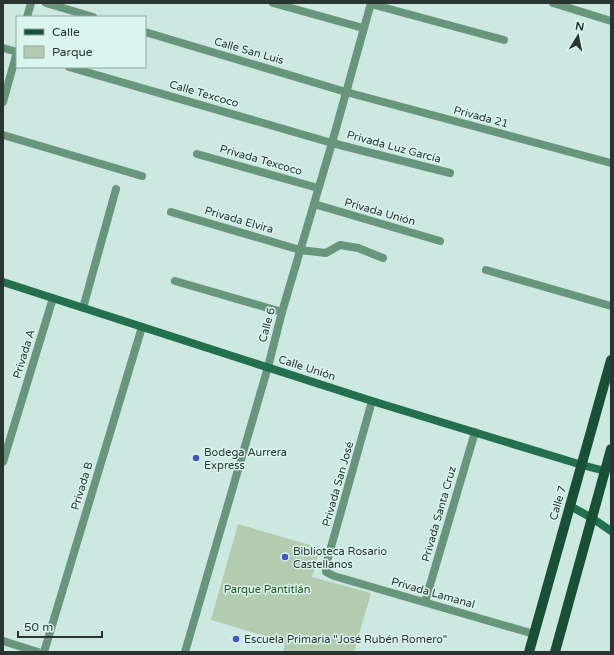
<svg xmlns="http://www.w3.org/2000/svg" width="614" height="655" font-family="'Varela Round',sans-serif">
  <rect width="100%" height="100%" fill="#cde8e1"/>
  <path fill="#b3ccb0" d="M238 524 320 548 312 577 371 593 354 652H283L285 642 211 620Z"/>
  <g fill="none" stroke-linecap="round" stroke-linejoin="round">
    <g stroke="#68967d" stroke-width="8">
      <path d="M46 3 93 17"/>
      <path d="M273 3 363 28"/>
      <path d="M553 3 611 21"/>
      <path d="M371 4 504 40"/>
      <path d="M27 17 31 3"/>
      <path d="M145 32 346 92 611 163"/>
      <path d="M3 48 17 52"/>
      <path d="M69 67 332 143 450 173"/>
      <path d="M3 102 17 52"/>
      <path d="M3 135 142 176"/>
      <path d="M197 154 318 188"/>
      <path d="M314 204 440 241"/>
      <path d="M171 212 300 250 326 253 340 245 358 248 383 258"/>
      <path d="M486 270 611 306"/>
      <path d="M175 281 282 312"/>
      <path d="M83 308 116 189"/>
      <path d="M372 401 326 565V572L334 576 534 634"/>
      <path d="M3 462 53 298"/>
      <path d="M425 602 475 432"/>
      <path d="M3 641 38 652"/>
      <path d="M44 652 142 327"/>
      <path d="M185 652 268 367 282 312 332 143 371 3"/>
    </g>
    <g stroke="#23704e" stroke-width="8">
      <path d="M3 282 372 401 582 465 605 471"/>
      <path d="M570 506 592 518 611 531"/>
    </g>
    <g stroke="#1a4f37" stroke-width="10">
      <path d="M529 652 611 360"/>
      <path d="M555 652 611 449"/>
    </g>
  </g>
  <g fill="#4256ca" stroke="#daf5ee" stroke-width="1.5">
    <circle cx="196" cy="458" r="4"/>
    <circle cx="285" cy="557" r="4"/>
    <circle cx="236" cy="639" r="4"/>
  </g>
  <g text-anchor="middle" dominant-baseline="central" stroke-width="3" stroke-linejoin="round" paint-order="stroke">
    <g font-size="11" fill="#2a3532" stroke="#daf5ee">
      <text transform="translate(249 51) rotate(16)">Calle San Luis</text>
      <text transform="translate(204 94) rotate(16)">Calle Texcoco</text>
      <text transform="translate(481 117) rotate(15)">Privada 21</text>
      <text transform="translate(394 147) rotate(15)">Privada Luz García</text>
      <text transform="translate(261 160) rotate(16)">Privada Texcoco</text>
      <text transform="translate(380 212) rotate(16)">Privada Unión</text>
      <text transform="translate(239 220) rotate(16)">Privada Elvira</text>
      <text transform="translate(267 325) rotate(-75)">Calle 6</text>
      <text transform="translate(24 354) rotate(-73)">Privada A</text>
      <text transform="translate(307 368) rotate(18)">Calle Unión</text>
      <text transform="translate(338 484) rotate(-74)">Privada San José</text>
      <text transform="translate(82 486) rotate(-73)">Privada B</text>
      <text transform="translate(558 503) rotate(-74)">Calle 7</text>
      <text transform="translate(439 514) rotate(-74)">Privada Santa Cruz</text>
      <text transform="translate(433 593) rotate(16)">Privada Lamanal</text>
    </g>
    <g font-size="11" fill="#2a3532" stroke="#daf5ee" text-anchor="start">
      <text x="204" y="452">Bodega Aurrera<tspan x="204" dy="13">Express</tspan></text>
      <text x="293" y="551">Biblioteca Rosario<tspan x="293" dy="13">Castellanos</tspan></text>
      <text x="244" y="639">Escuela Primaria "José Rubén Romero"</text>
    </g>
    <g font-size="11" fill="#21581b" stroke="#daf5ee">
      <text x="267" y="589">Parque Pantitlán</text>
    </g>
  </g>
  <rect width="614" height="655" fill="none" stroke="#2a3532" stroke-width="8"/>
  <rect x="16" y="16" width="130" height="52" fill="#daf5ee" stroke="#94a8a3"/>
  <rect x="24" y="29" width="20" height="6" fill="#1a4f37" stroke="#94a8a3"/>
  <text x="52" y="36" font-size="12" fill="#2a3532">Calle</text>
  <rect x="24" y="46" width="20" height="12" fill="#b3ccb0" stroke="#94a8a3"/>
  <text x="52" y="56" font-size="12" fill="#2a3532">Parque</text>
  <g transform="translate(578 36) rotate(10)" stroke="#daf5ee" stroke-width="3" paint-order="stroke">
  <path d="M0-3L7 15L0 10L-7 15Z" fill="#2a3532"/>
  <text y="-6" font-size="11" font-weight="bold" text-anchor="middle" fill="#2a3532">N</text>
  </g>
  <path d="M18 631v6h84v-6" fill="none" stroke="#2a3532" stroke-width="2"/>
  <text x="24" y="631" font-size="12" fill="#2a3532" stroke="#daf5ee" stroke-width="3" paint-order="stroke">50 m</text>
</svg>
